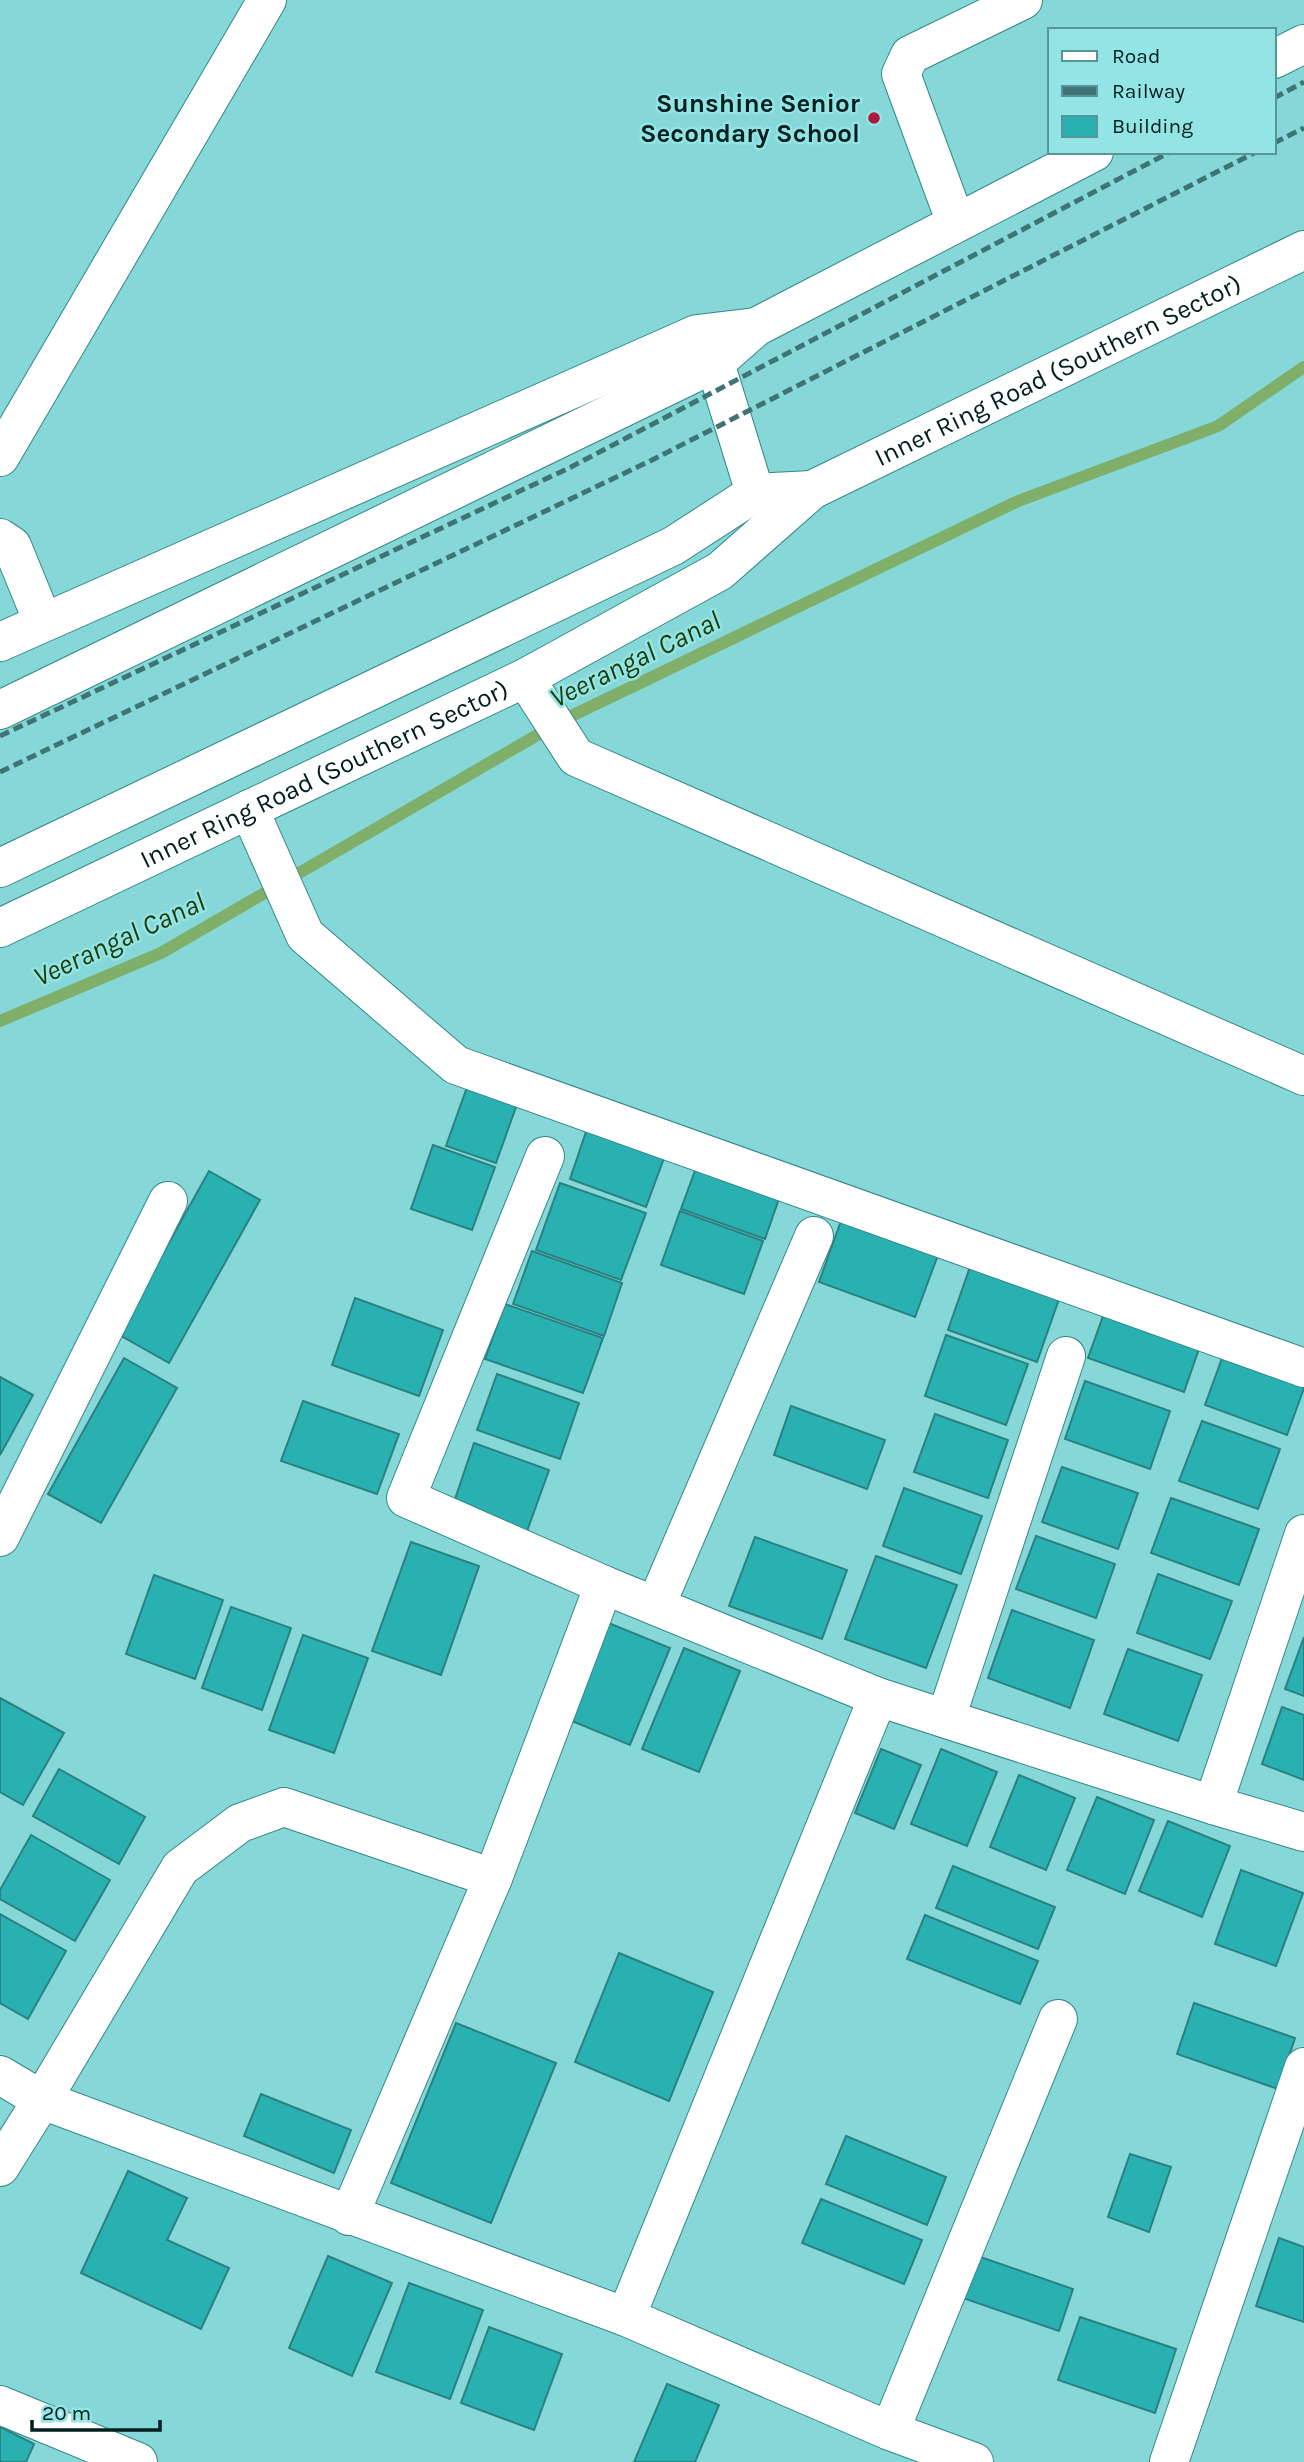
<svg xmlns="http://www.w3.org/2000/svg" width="1304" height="2462" font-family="Karla,sans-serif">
  <rect width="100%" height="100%" fill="#86d7d7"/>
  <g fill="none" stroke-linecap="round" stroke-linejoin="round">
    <path stroke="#80af69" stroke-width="12" d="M0 1021 161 953 565 719 1016 502 1218 426 1304 367"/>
  </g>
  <g fill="#29b1b2" stroke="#2b8081" stroke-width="2">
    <path d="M471 1076 521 1093 496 1163 446 1146Z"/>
    <path d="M590 1120 668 1147 646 1207 570 1179Z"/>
    <path d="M433 1145 495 1167 472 1230 411 1209Z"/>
    <path d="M700 1157 783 1187 765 1239 681 1209Z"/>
    <path d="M209 1171 260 1200 169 1363 118 1334Z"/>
    <path d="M560 1183 646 1213 621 1280 536 1250Z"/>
    <path d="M680 1211 763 1241 744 1294 661 1265Z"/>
    <path d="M841 1221 938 1255 915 1317 819 1282Z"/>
    <path d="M532 1251 622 1283 604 1336 513 1304Z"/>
    <path d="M970 1267 1059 1299 1037 1362 948 1330Z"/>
    <path d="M355 1298 443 1330 419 1396 332 1365Z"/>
    <path d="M505 1304 603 1338 583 1393 485 1359Z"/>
    <path d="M1107 1305 1202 1340 1184 1392 1088 1358Z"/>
    <path d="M946 1335 1028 1364 1006 1425 925 1396Z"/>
    <path d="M1225 1350 1304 1379V1388L1287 1435 1205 1405Z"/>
    <path d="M124 1358 177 1388 101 1523 48 1494Z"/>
    <path d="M497 1374 579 1403 560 1459 477 1430Z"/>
    <path d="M0 1377 33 1395 0 1455Z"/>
    <path d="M1085 1381 1170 1411 1150 1469 1065 1439Z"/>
    <path d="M303 1401 399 1434 377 1494 281 1461Z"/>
    <path d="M791 1406 885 1440 867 1489 774 1455Z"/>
    <path d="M935 1414 1008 1440 988 1498 914 1472Z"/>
    <path d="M1202 1421 1280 1449 1258 1509 1179 1481Z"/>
    <path d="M474 1443 549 1470 526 1534 452 1508Z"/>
    <path d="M1062 1467 1138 1493 1118 1549 1042 1522Z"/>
    <path d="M904 1488 982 1516 961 1574 883 1546Z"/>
    <path d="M1171 1498 1259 1529 1239 1585 1151 1553Z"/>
    <path d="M1036 1536 1115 1564 1096 1618 1016 1589Z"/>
    <path d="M755 1537 847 1570 822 1639 729 1606Z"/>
    <path d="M411 1542 479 1566 441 1675 372 1651Z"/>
    <path d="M876 1556 957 1585 926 1668 845 1639Z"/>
    <path d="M1158 1574 1232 1601 1210 1659 1137 1633Z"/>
    <path d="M154 1575 223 1600 195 1679 126 1654Z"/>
    <path d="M231 1607 291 1628 262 1710 202 1688Z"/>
    <path d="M1012 1610 1094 1640 1070 1708 988 1678Z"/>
    <path d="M606 1622 670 1648 630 1745 567 1719Z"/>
    <path d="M303 1635 368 1658 334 1753 269 1730Z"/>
    <path d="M1304 1637V1696L1285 1689Z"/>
    <path d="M684 1648 740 1671 699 1772 642 1749Z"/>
    <path d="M1128 1649 1202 1675 1178 1741 1104 1714Z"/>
    <path d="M0 1698 64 1733 23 1805 0 1792Z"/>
    <path d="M1282 1707 1304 1715V1780L1262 1764Z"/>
    <path d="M881 1749 921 1765 894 1829 855 1813Z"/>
    <path d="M941 1749 997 1772 967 1846 911 1824Z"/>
    <path d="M59 1769 145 1817 119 1864 33 1816Z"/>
    <path d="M1019 1775 1075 1798 1046 1870 990 1847Z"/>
    <path d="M1097 1797 1154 1820 1125 1894 1067 1870Z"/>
    <path d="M1168 1821 1230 1846 1202 1917 1139 1891Z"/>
    <path d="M31 1835 110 1880 75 1941 0 1899V1890Z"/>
    <path d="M953 1866 1055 1907 1038 1949 936 1908Z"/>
    <path d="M1241 1870 1303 1893 1276 1966 1215 1944Z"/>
    <path d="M0 1914 66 1951 28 2019 0 2003Z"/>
    <path d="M925 1915 1038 1961 1020 2004 907 1959Z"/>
    <path d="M619 1953 713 1992 669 2101 575 2062Z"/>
    <path d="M1194 2003 1295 2038 1278 2089 1177 2054Z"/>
    <path d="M456 2023 556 2063 491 2223 391 2183Z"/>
    <path d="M261 2094 351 2130 334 2173 244 2136Z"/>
    <path d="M846 2136 946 2177 927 2225 826 2184Z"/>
    <path d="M1130 2154 1171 2167 1149 2232 1108 2217Z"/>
    <path d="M128 2171 187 2198 167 2240 229 2268 201 2329 81 2273Z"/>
    <path d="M821 2199 922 2240 904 2284 802 2243Z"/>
    <path d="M1279 2238 1304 2247V2322L1256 2306Z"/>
    <path d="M969 2253 1073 2289 1059 2331 954 2295Z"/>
    <path d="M328 2256 392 2283 352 2376 289 2348Z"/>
    <path d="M409 2283 483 2310 450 2399 376 2372Z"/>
    <path d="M1080 2317 1176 2349 1155 2413 1058 2380Z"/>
    <path d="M489 2327 562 2354 534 2430 461 2403Z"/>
    <path d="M667 2384 719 2405 695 2462H634Z"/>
    <path d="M0 2427 34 2444 26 2462H0Z"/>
  </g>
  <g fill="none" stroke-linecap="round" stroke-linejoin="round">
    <defs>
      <g id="minor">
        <path d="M956 223 901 74 910 55 1023 0"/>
        <path d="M0 457 267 0"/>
        <path d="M0 538 12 546 43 622"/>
        <path d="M525 678 576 757 1304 1076"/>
        <path d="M249 809 305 935 456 1065 1304 1368"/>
        <path d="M545 1156 406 1498 604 1585 878 1697 1213 1805 1304 1534"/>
        <path d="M0 1537 168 1201"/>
        <path d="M656 1605 814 1236"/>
        <path d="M946 1718 1066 1356"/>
        <path d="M1213 1805 1304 1832"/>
        <path d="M0 2075 42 2100 180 1868 240 1823 284 1807 493 1878"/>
        <path d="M0 2167 42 2100 626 2317 890 2431 974 2462"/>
        <path d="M349 2216 493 1878 604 1585"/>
        <path d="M626 2317 878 1697"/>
        <path d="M0 2405 138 2462"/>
        <path d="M890 2431 1058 2019"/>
        <path d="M1169 2462 1304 2067"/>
      </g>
      <g id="major">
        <path d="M1274 59 1304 44"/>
        <path d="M715 363 755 493"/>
        <path d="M0 642 697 334 756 327"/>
        <path d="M0 710 715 363 756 327 1094 152"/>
        <path d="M0 868 673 546 755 493 812 490"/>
        <path id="s1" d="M0 928 525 678 720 571 812 490 1304 250"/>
      </g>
    </defs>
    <use href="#minor" stroke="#338788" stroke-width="40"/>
    <use href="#major" stroke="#338788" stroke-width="40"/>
    <use href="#minor" stroke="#fff" stroke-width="38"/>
    <use href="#major" stroke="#fff" stroke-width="38"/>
    <g stroke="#3e7475" stroke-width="5" stroke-dasharray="10 5" stroke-linecap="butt">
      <path d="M1274 98 1304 82"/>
      <path d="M1274 143 1304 128"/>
      <path d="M0 736 571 467 1170 152"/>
      <path d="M0 772 652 460 1256 152"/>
    </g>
  </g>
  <circle fill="#ad193b" stroke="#93e5e5" stroke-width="2.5" cx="874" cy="118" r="7"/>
  <g text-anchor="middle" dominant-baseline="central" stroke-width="5" stroke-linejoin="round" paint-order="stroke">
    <g font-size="26" font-weight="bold" fill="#001e1f" stroke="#93e5e5" text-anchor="end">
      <text x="860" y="103">Sunshine Senior<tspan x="860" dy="30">Secondary School</tspan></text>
    </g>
    <g font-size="26" fill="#001e1f" stroke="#93e5e5">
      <text stroke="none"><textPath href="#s1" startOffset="1200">Inner Ring Road (Southern Sector)</textPath></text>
      <text stroke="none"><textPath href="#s1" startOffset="359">Inner Ring Road (Southern Sector)</textPath></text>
    </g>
    <g font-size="28" font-style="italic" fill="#1d3b09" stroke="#93e5e5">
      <text transform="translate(635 659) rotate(-26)">Veerangal Canal</text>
      <text transform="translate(119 939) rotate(-25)">Veerangal Canal</text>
    </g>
  </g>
  <rect x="1048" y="28" width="228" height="126" fill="#93e5e5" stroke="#589596" stroke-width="2"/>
  <rect x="1062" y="51" width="35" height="10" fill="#ffffff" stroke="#589596" stroke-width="2"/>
  <text x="1112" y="63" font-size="21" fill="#001e1f">Road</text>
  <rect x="1062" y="86" width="35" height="10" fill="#3e7475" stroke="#589596" stroke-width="2"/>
  <text x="1112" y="98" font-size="21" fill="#001e1f">Railway</text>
  <rect x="1062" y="116" width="35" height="21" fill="#29b1b2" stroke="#589596" stroke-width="2"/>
  <text x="1112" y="133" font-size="21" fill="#001e1f">Building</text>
  <path d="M32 2420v10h128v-10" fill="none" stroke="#001e1f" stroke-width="3.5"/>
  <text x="42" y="2420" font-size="21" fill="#001e1f" stroke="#93e5e5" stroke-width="5" paint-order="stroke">20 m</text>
</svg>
